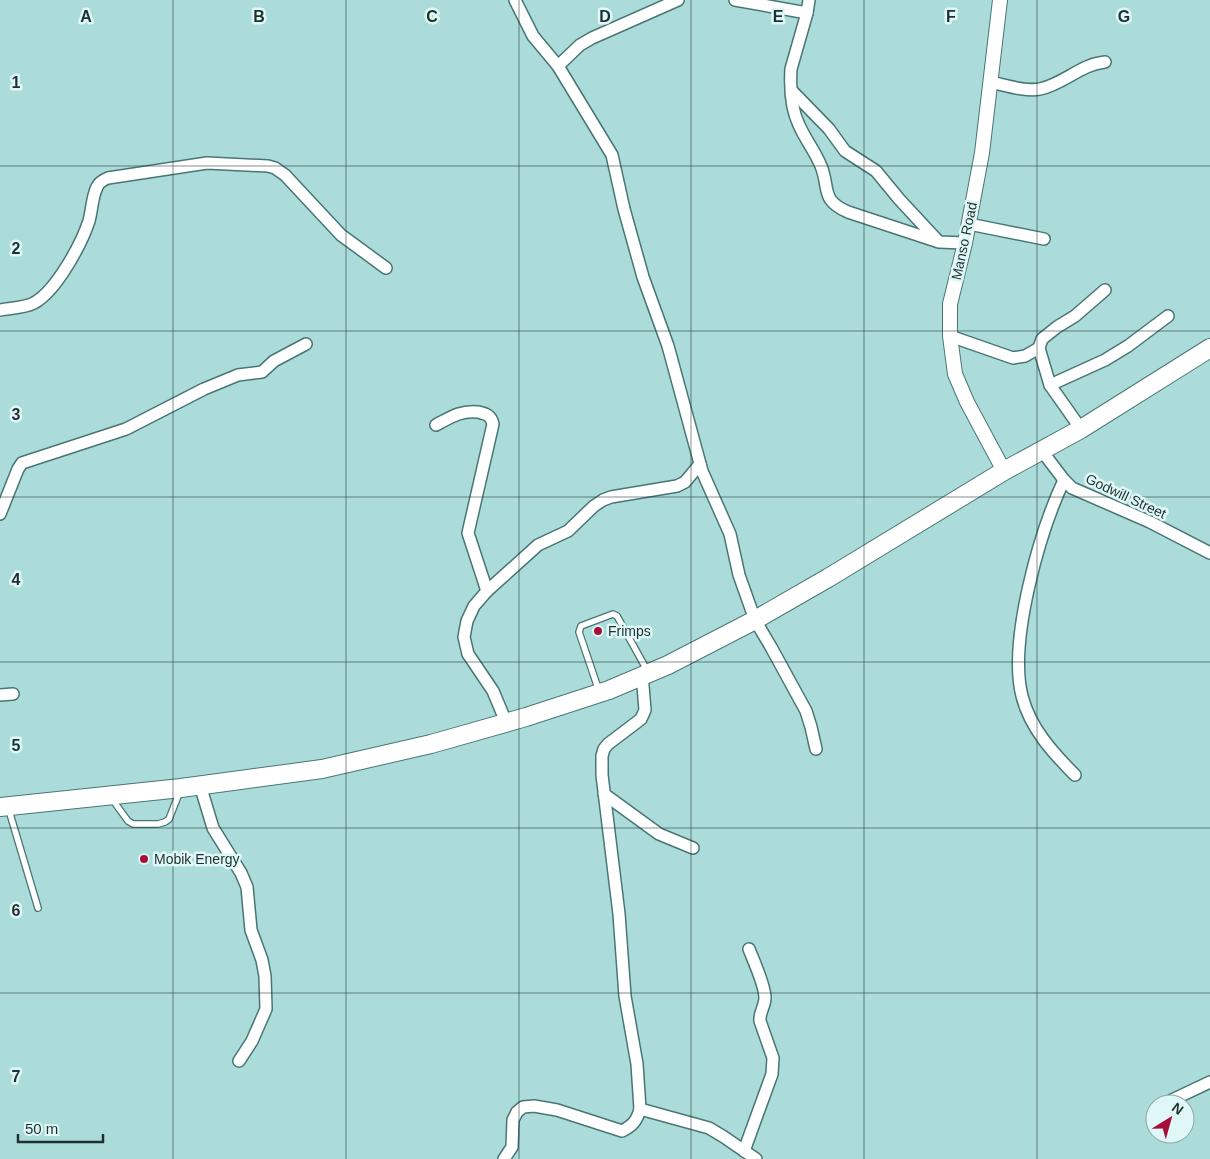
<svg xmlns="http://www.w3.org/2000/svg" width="1210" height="1159" font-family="Arial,sans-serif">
  <rect width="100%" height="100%" fill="#abdcda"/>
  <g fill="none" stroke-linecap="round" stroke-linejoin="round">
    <defs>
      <g id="service">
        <path d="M599 691 579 632 581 626 613 614 617 616 648 672"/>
        <path d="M112 799 128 821 133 824H158L165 822 169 819 180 791"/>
        <path d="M8 807 38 908"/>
      </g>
      <g id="minor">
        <path d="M515 0 533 36 558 66 612 155 624 209 643 277 668 346 702 471 730 534 739 575 755 620 771 647 806 711 811 727 816 749"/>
        <path d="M735 0 807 13"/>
        <path d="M809 0 807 13 791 69C790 86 791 109 799 125 805 139 815 151 821 166 830 188 820 200 848 212L939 242 965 243"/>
        <path d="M558 66 580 45 592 38 678 0"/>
        <path d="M990 82C1005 85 1025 92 1040 89 1064 84 1081 64 1105 62"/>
        <path d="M792 91 829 129 845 151 876 171 899 199 938 241"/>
        <path d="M969 224 1044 239"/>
        <path d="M0 310C10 308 24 308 34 303 56 291 81 245 89 221 92 210 92 197 97 187 99 182 103 180 108 178L207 163 268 166 275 168 285 175 341 235 386 268"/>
        <path d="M950 336 1013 358 1025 356 1039 348"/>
        <path d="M1050 385 1105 360 1128 346 1168 316"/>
        <path d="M436 425C451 417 461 410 478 412 486 414 491 415 493 424L468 533 487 591"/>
        <path d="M1081 429 1050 385 1039 348 1042 339 1057 327 1075 316 1105 290"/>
        <path d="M1042 451 1064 480 1072 488 1150 522 1210 553"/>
        <path d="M1064 480C1040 531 1008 641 1022 696 1030 728 1053 753 1075 775"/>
        <path d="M0 514 18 469 22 463 126 429 204 389 238 375 262 372 274 361 306 344"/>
        <path d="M0 695 13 694"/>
        <path d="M506 722 493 691 468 654 464 637 467 621 474 606 487 591 538 545 568 531 594 506 603 500 611 497 677 486 685 482 700 464"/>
        <path d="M200 785 213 828 241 873 247 887 251 930 262 960 265 976 266 1009 252 1041 239 1061"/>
        <path d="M604 794 659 834 693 848"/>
        <path d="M1172 1100 1210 1082"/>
        <path d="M640 1109 709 1128 724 1137 756 1159"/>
        <path d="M744 1151 772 1074 773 1058 760 1021C759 1013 765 1006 765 998 765 985 754 962 749 949"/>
        <path d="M504 1159 512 1147 513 1120 517 1112 523 1107 534 1106 557 1110 622 1131C632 1126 637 1121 640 1109L637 1064 625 996 619 914 602 775V756L604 749 608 744 641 719 645 710 642 674"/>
      </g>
      <path id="tertiary" d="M1000 0 982 153 965 243 950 304V336L955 374 967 402 1004 471"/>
      <path id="trunk" d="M0 807 181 788 322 769 431 744 526 717 609 690 668 665 755 620 828 578 1004 471 1081 429 1210 348"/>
    </defs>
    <use href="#service" stroke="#487675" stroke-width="8"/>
    <use href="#minor" stroke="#487675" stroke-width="14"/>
    <use href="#tertiary" stroke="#487675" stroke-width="16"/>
    <use href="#trunk" stroke="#487675" stroke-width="20"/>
    <use href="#service" stroke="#fff" stroke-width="5.5"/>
    <use href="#minor" stroke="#fff" stroke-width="11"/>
    <use href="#tertiary" stroke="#fff" stroke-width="14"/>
    <use href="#trunk" stroke="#fff" stroke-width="18"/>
  </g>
  <path fill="none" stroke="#1d3130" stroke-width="1" stroke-opacity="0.55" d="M173 0V1159M346 0V1159M519 0V1159M691 0V1159M864 0V1159M1037 0V1159M0 166H1210M0 331H1210M0 497H1210M0 662H1210M0 828H1210M0 993H1210"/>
  <g fill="#a70f3a" stroke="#dff7f6" stroke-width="2">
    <circle cx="598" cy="631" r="5"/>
    <circle cx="144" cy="859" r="5"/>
  </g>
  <g text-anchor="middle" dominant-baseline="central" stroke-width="5" stroke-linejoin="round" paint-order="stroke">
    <g font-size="14" fill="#1d3130" stroke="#dff7f6">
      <text transform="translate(964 241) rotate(-78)">Manso Road</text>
      <text transform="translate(1126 496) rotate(25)">Godwill Street</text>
    </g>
    <g font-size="14" fill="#1d3130" stroke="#dff7f6" text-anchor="start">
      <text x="608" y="631">Frimps</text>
      <text x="154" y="859">Mobik Energy</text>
    </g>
  </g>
  <g font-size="16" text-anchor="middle" font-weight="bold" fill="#1d3130" stroke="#dff7f6" stroke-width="5" stroke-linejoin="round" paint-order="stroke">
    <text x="86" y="22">A</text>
    <text x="259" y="22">B</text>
    <text x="432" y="22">C</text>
    <text x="605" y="22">D</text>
    <text x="778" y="22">E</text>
    <text x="951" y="22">F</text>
    <text x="1124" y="22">G</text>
    <text x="16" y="88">1</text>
    <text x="16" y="254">2</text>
    <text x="16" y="420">3</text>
    <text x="16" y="585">4</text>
    <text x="16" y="751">5</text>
    <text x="16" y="916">6</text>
    <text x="16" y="1082">7</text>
  </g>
  <g transform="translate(1170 1119) rotate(37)"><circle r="24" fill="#dff7f6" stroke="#91a8a7"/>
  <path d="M0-4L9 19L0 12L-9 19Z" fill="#a70f3a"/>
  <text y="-8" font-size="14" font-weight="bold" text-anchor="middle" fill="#1d3130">N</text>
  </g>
  <path d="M18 1134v8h85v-8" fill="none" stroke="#1d3130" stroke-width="2.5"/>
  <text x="25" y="1134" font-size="15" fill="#1d3130" stroke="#dff7f6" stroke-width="4" paint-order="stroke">50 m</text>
</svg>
